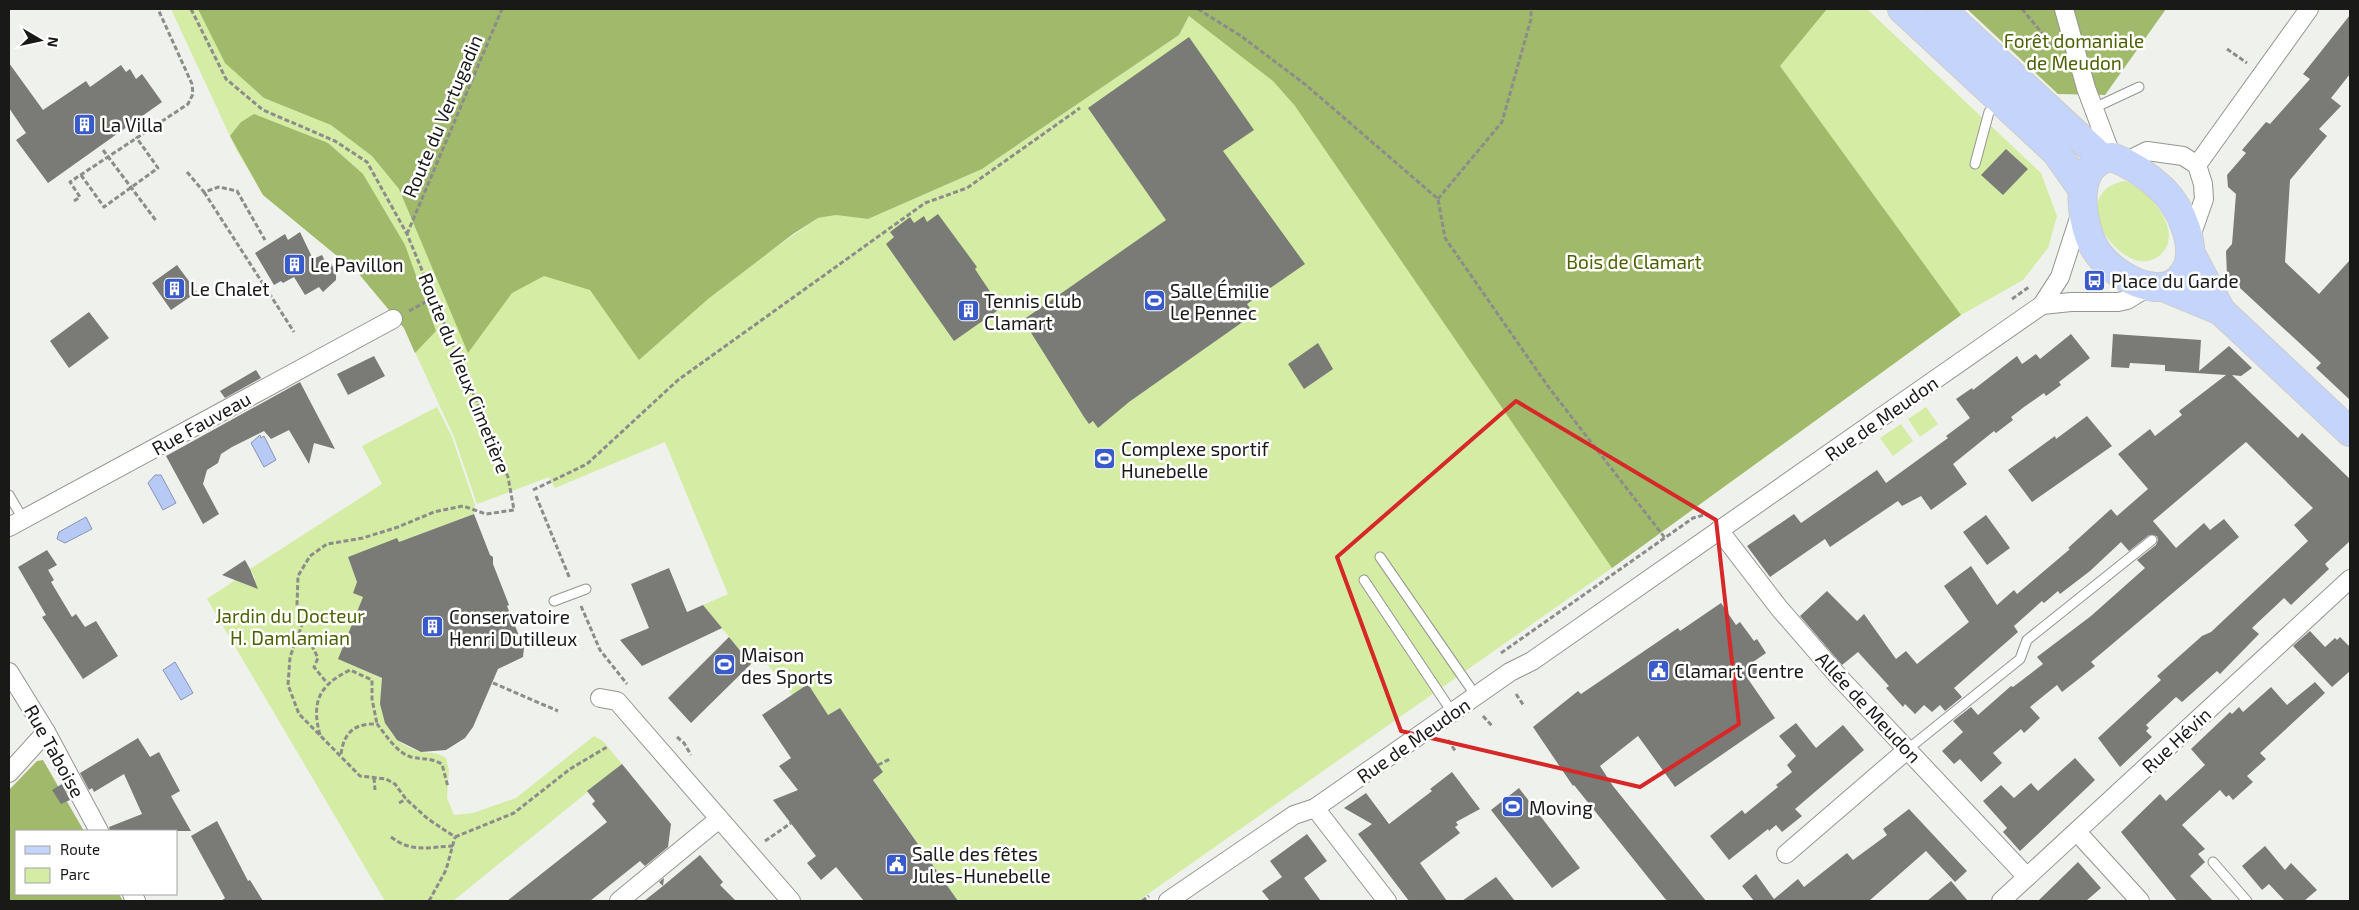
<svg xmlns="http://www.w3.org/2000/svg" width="2359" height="910" font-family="'Exo 2',sans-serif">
  <rect width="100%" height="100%" fill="#eff1ed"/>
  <g fill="#d5eca4" fill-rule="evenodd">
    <path d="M171 9H1867L2041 173 2057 216 2048 248 2023 280 1961 315 1612 568 1138 901H958L873 779 883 772 840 708 828 715 808 684 792 695 768 665 751 664 703 605 728 594 665 442 555 488 549 477 477 504 454 437 404 328 359 274 263 195 236 149ZM1190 13 1194 20 1189 16 1179 35 982 169 868 219 836 215 818 218 759 259 822 204Z"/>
    <path d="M2124 181C2150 187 2191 240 2154 259 2120 276 2063 194 2124 181Z"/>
    <path d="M437 407 452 437 475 505 474 514 399 542 397 539 348 557 363 597 339 659 383 679C378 709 384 741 418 751 429 754 436 751 446 758L449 770 447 798 454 815 473 813 516 798 594 736 603 741 622 764 453 901H385L207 599 243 575 253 582 255 578 250 569 382 484 362 446Z"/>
    <path d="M1926 407 1938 424 1920 437 1908 419Z"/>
    <path d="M1901 424 1913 441 1893 456 1880 438Z"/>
  </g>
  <g fill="#a1b96a">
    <path d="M198 9H1827L1780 66 1961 315 1612 568 1295 106 1273 81 1189 16 1179 35 982 169 868 219 836 215 818 218 793 234 708 299 639 360 590 290 544 276 512 293 468 353 399 189 372 156 331 125 264 98 225 63Z"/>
    <path d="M1967 9H2166L2105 95 2058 94Z"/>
    <path d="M254 114 328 143 363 174 405 245 436 331 415 353 404 328 359 274 263 195 230 136 241 122Z"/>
    <path d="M43 760 84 831H16V894H119L123 901H9V790L37 761Z"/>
  </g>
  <g fill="#b7c9f5" stroke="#8894b3">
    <path d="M260 435 261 438 264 436 276 460 264 467 251 443Z"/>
    <path d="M155 475H161L176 503 163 510 148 483Z"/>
    <path d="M86 517 92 529 65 543 57 539 59 532Z"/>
    <path d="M175 662 193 693 181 700 163 670Z"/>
  </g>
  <g fill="#7a7b77">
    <path d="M2350 15V74L2331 98 2341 106 2319 129 2327 136 2290 180 2285 262 2319 294 2350 260V400L2316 368 2321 363 2227 276 2226 251 2232 244 2236 194 2228 187 2227 175 2246 153 2242 150 2266 122 2270 124 2310 79 2303 74Z"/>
    <path d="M1189 37 1254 130 1223 151 1305 264 1247 304 1254 314 1129 402 1098 428 1093 421 1089 424 1084 417 1023 320 1166 220 1088 108Z"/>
    <path d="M9 63 43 110 86 81 90 87 121 65 126 72 130 69 136 79 142 74 162 102 48 183 16 140 26 133 9 108Z"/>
    <path d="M2006 149 2028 169 2003 195 1981 175Z"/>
    <path d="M938 214 977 267 975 269 1001 308 954 341 886 244 894 237 890 232 910 217 914 223 924 216 927 222Z"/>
    <path d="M300 232 313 259 322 255 327 265 331 263 336 273V280L323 292 319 287 305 295 294 277 283 283 281 281 274 285 255 253 285 234 288 240Z"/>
    <path d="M177 265 197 292 171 310 152 283Z"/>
    <path d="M89 312 109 338 69 368 50 341Z"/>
    <path d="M2071 334 2090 358 2059 382 2061 385 2046 396 2044 393 2024 407 2011 417 2013 420 1996 433 1994 431 1953 464 1967 484 1931 510 1921 496 1902 506 1898 501 1830 547 1825 539 1770 577 1747 546 1794 514 1801 523 1877 470 1886 483 1948 438 1946 436 1970 418 1956 399 1972 388 1973 390 2017 356 2022 364 2036 354 2040 359Z"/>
    <path d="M2113 334 2201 340 2199 371 2229 346 2252 368 2241 376 2232 375 2298 438 2302 433 2350 479V541L2325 564 2329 569 2291 605 2284 598 2252 628 2259 634 2220 674 2217 671 2182 702 2176 697 2146 725 2149 728 2146 731 2152 737 2120 767 2098 738 2161 680 2157 676 2202 636 2211 632 2308 541 2294 525 2313 508 2246 442 2153 521 2176 548 2204 523 2210 530 2224 519 2239 537 2091 662 2095 666 2062 692 2057 685 2030 707 2040 718 2024 733 2021 729 1993 753 2002 763 1981 782 1960 759 1954 764 1942 751 1963 732 1953 721 1971 707 1978 715 2011 686 2013 687 2043 664 2037 657 2091 616 2145 568 2137 560 2156 545 2158 540 2157 536 2149 535 2129 551 2121 542 2090 571 2060 594 2058 591 2044 603 2042 601 2014 626 2018 632 1954 688 1962 697 1945 711 1940 705 1932 712 1924 705 1915 714 1905 704 1903 707 1886 688 1889 686 1858 652 1842 665 1800 616 1827 591 1857 621 1864 614 1896 659 1906 651 1917 664 1969 622 1944 586 1952 580 1971 566 1997 605 2014 590 2017 594 2070 549 2068 548 2111 509 2117 516 2148 489 2118 454 2150 429 2155 436 2182 415 2179 411 2226 375 2165 371V365L2130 363 2129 368 2111 367Z"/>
    <path d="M1318 343 1333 369 1304 389 1288 364Z"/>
    <path d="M374 356 385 376 348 395 337 374Z"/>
    <path d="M256 370 261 378 225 398 220 391Z"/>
    <path d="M300 382 335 449 314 443 309 464 289 430 271 439 264 431 232 447 221 454 218 463 207 470 203 484 219 514 203 524 166 456Z"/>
    <path d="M2087 416 2112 446 2032 502 2008 470 2055 436 2056 439Z"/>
    <path d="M474 514 490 555 493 557V564L509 605 507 606 524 648 523 657 498 669 473 727 465 738 446 750 421 752 397 740 385 723 380 704 382 678 338 659 363 597 353 593 357 582 348 557 397 538 399 542Z"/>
    <path d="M1986 515 2010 548 1987 565 1963 532Z"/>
    <path d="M47 550 57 565 48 570 54 580 51 582 72 617 76 614 85 627 96 621 118 656 83 679 42 617 46 615 18 567Z"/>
    <path d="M245 560 250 569 258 589 222 575Z"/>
    <path d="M669 568 687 612 703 605 722 628 642 666 620 640 649 628 631 584Z"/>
    <path d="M1721 603 1736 625 1740 622 1754 641 1757 639 1766 653 1753 662 1759 671 1748 679 1775 718 1675 787 1638 736 1600 766 1613 786 1706 901H1667L1574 785 1573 786 1533 727 1578 691 1581 694 1678 628 1680 631Z"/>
    <path d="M2310 631 2325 647 2335 638 2337 640 2340 637 2350 647V671L2332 687 2293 646Z"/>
    <path d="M729 637 751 664 691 723 668 698Z"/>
    <path d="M2315 682 2325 693 2260 753 2266 759 2247 776 2253 782 2233 800 2229 795 2226 797 2220 790 2182 825 2205 849 2198 854 2205 862 2190 876 2213 901H2177L2121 832 2160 794 2166 801 2205 765 2191 749 2230 712 2232 714 2239 707 2243 712 2271 687 2287 705Z"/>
    <path d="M808 684 828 715 840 708 883 772 873 780 958 901H864L836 867 821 880 807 863 816 856 773 800 798 790 779 766 791 758 762 715Z"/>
    <path d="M1796 723 1816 748 1843 725 1864 750 1795 809 1802 816 1782 832 1776 825 1769 831 1768 829 1729 860 1710 836 1742 810 1745 814 1778 787 1776 785 1792 772 1787 765 1796 756 1779 736Z"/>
    <path d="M138 738 150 757 159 752 180 791 171 796 191 831H110L109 827 142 814 124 774 94 792 92 788 89 790 80 773Z"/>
    <path d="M2075 758 2095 780 2020 851 2003 832 2007 828 1983 801 2001 785 2014 798 2031 783 2038 791Z"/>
    <path d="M622 764 671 824 668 847 645 866 640 861 590 901H507L607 822 592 804 595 801 587 791Z"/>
    <path d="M1452 772 1480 809 1456 822 1458 825 1455 827 1460 833 1420 863 1447 901H1409L1358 834 1372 824 1344 808 1366 793 1389 824 1432 791 1430 789Z"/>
    <path d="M62 784 70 800 61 804 52 790Z"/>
    <path d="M1519 788 1580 868 1552 888 1491 810Z"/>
    <path d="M1909 809 1967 871 1955 882 1926 851 1869 901H1754L1742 886 1756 874 1774 899 1798 879 1804 887 1847 853 1853 860 1887 835 1883 829Z"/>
    <path d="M217 821 248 881 250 880 263 901H221L225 898 191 836Z"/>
    <path d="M1307 834 1327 861 1304 878 1321 901H1270L1262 891 1282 877 1270 861Z"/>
    <path d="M2265 846 2285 870 2291 863 2317 890 2304 901H2285L2269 884 2262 890 2242 866Z"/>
    <path d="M700 855 723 882 720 885 736 901H644L663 886 659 882 664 878 663 886Z"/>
    <path d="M2078 862 2101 888 2086 901H2038Z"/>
    <path d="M1496 877 1515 901H1462Z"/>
    <path d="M1951 881 1968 901H1927Z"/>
  </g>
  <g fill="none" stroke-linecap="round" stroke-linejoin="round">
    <defs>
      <g id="service">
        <path d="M2094 108 2139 87"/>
        <path d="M1975 164 1989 112 1999 104"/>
        <path d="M9 495 23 519"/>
        <path d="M1380 557 1476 696"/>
        <path d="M1364 580 1452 712"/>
        <path d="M554 601 586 589"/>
        <path d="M1908 749 2020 659 2027 640 2152 540"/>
        <path d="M2213 862 2247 901"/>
      </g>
      <g id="minor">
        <path d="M2064 9 2086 88 2112 157"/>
        <path d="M2125 162 2147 151 2183 156 2197 165 2203 184 2204 199 2190 239"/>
        <path d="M2197 165 2309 9"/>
        <path d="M2042 305 2071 302H2118L2127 300 2150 286"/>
        <path d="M9 527 393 319"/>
        <path d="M1719 530 1779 608 1838 676 2027 877"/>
        <path d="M9 672 46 732 99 831"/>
        <path d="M600 698 617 701 791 901"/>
        <path d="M9 773 46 732"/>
        <path d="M1315 808 1387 901"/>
        <path d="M2077 832 2140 901"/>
        <path d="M1786 854 1908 749"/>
        <path d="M132 894 136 901"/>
        <path d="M619 901 719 819"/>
        <path d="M1168 901 1294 815 1315 808 1510 672 1532 661 2042 305 2060 277 2081 212"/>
        <path d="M2001 901 2350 579"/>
      </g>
      <g id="primary">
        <path d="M1902 9 2056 152 2082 189"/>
        <path d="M1941 9 2102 158"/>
        <path d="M2112 157C2131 164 2148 176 2163 190 2181 208 2200 250 2184 273 2176 284 2168 288 2155 287 2131 285 2102 265 2092 243 2080 217 2073 161 2112 157Z"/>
        <path d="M2191 254 2221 311 2350 432"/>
        <path d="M2163 287 2221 311"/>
      </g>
    </defs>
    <use href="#service" stroke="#949692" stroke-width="11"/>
    <use href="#minor" stroke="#949692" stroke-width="20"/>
    <use href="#primary" stroke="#ccc" stroke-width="30"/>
    <g stroke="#8c8d8b" stroke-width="3" stroke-dasharray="5 2.5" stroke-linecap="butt">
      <path d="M191 9 226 79 263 110 335 141 367 162 407 234 508 477 514 510 486 514 463 506 434 512 398 527 363 538 327 544 310 556 298 576 297 605 302 625 290 657 288 685 299 714 360 776 386 779 395 784 406 799 428 819 455 837"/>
      <path d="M1198 9 1241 36 1306 85 1438 199 1445 238 1547 385 1665 538"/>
      <path d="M2022 9 2052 45"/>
      <path d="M2227 49 2247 63"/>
      <path d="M103 150 157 222"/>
      <path d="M187 172 204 192 219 187 237 191 265 240"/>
      <path d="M81 175 104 207 158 168 136 137"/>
      <path d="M204 192 294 332"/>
      <path d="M1438 199 1502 122 1531 19V9"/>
      <path d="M74 201 80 197 70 182 188 104 193 94 192 84 158 9"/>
      <path d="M407 234 502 9"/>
      <path d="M2012 299 2029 287"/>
      <path d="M409 311 435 297"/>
      <path d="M533 490 587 464 678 380 925 203 967 188 1080 108"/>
      <path d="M536 496 570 579"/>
      <path d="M581 606 600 650 627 684"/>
      <path d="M298 638 312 646 318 658 314 667 327 683"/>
      <path d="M1501 653 1693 518 1704 515"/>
      <path d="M493 683 558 711"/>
      <path d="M1516 694 1524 706"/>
      <path d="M1483 716 1493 727"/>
      <path d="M320 735C311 702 319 685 350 670L372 680V699L377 724"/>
      <path d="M677 737 684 743 691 755"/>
      <path d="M1448 740 1456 752"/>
      <path d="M341 754C344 732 355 723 377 724 386 735 397 753 411 757 424 760 428 757 442 764L448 787"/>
      <path d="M878 765 890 759"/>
      <path d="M374 778 375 790"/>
      <path d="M399 803 406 799"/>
      <path d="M391 837C412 853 428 847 453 846"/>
      <path d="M455 837 514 813 570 769 607 747"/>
      <path d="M765 841 791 823"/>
      <path d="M429 901 446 870 455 837"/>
      <path d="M1142 901 1149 896"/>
    </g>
    <use href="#service" stroke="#fff" stroke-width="9"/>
    <use href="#minor" stroke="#fff" stroke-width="18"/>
    <use href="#primary" stroke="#c4d4fa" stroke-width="28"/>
  </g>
  <path fill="none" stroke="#d62828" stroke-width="4" stroke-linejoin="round" d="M1516 401 1716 520 1739 724 1640 787 1401 731 1337 557Z"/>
  <defs>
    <symbol id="building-square" viewBox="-11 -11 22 22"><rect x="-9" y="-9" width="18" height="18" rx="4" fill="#395acb" stroke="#fff"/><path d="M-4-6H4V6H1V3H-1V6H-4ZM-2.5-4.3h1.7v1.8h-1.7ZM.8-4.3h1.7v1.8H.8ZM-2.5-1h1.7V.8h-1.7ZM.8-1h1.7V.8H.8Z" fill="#fff"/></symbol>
    <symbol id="bus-square" viewBox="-11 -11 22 22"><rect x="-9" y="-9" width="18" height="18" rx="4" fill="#395acb" stroke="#fff"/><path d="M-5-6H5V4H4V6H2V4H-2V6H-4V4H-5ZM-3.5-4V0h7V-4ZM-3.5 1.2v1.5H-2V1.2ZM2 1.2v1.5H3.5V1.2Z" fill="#fff"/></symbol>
    <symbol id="stadium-square" viewBox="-11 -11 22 22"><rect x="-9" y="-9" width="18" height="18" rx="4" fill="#395acb" stroke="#fff"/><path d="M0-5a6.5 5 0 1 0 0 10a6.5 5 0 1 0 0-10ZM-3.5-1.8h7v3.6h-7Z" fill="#fff"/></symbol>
    <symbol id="civic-square" viewBox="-11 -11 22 22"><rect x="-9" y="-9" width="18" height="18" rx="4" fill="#395acb" stroke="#fff"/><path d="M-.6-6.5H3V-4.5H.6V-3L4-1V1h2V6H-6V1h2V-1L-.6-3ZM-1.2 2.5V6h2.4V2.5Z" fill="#fff"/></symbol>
  </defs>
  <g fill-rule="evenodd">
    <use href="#building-square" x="72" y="112" width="25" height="25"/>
    <use href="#building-square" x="282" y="252" width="25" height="25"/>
    <use href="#bus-square" x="2082" y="268" width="25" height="25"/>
    <use href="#building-square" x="162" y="276" width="25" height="25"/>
    <use href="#stadium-square" x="1142" y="288" width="25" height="25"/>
    <use href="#building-square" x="956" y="298" width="25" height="25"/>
    <use href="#stadium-square" x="1092" y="446" width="25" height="25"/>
    <use href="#building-square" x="420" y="614" width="25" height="25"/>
    <use href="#stadium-square" x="712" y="652" width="25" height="25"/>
    <use href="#civic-square" x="1646" y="658" width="25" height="25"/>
    <use href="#stadium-square" x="1500" y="794" width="25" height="25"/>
    <use href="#civic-square" x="884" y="852" width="25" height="25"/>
  </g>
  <g text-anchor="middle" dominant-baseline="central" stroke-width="5" stroke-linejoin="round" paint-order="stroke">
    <g font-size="19" fill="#4c6103" stroke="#fff">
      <text x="2074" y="40">Forêt domaniale<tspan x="2074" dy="22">de Meudon</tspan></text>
      <text x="1634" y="261">Bois de Clamart</text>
      <text x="290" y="615">Jardin du Docteur<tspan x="290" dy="22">H. Damlamian</tspan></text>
    </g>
    <g font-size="19" fill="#191918" stroke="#fff">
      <text transform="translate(442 116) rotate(-67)">Route du Vertugadin</text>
      <text transform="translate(465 373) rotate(68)">Route du Vieux Cimetière</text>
      <text transform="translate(1881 418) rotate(-35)">Rue de Meudon</text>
      <text transform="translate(201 423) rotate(-29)">Rue Fauveau</text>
      <text transform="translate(1869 707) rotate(47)">Allée de Meudon</text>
      <text transform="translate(1413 740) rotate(-35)">Rue de Meudon</text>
      <text transform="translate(2176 740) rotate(-43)">Rue Hévin</text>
      <text transform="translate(55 751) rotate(61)">Rue Taboise</text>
    </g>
    <g font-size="19" fill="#191918" stroke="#fff" text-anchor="start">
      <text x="101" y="124">La Villa</text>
      <text x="310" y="264">Le Pavillon</text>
      <text x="2111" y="280">Place du Garde</text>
      <text x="190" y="288">Le Chalet</text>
      <text x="1170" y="290">Salle Émilie<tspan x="1170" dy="22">Le Pennec</tspan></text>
      <text x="984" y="300">Tennis Club<tspan x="984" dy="22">Clamart</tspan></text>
      <text x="1121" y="448">Complexe sportif<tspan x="1121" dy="22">Hunebelle</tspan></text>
      <text x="449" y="616">Conservatoire<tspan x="449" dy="22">Henri Dutilleux</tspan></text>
      <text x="741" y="654">Maison<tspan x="741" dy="22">des Sports</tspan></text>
      <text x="1674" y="670">Clamart Centre</text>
      <text x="1529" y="807">Moving</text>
      <text x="912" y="853">Salle des fêtes<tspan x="912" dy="22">Jules-Hunebelle</tspan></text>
    </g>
  </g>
  <rect width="2359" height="910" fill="none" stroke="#191918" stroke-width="20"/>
  <rect x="15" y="830" width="162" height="65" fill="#ffffff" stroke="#a3a3a3"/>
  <rect x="25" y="846" width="25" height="8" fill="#c4d4fa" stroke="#a3a3a3"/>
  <text x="60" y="855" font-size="15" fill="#191918">Route</text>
  <rect x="25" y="868" width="25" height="15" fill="#d5eca4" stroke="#a3a3a3"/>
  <text x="60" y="880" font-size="15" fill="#191918">Parc</text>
  <g transform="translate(40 40) rotate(99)" stroke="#ffffff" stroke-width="4" paint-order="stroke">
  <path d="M0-4L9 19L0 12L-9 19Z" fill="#191918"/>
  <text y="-8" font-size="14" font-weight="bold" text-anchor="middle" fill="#191918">N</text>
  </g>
</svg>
